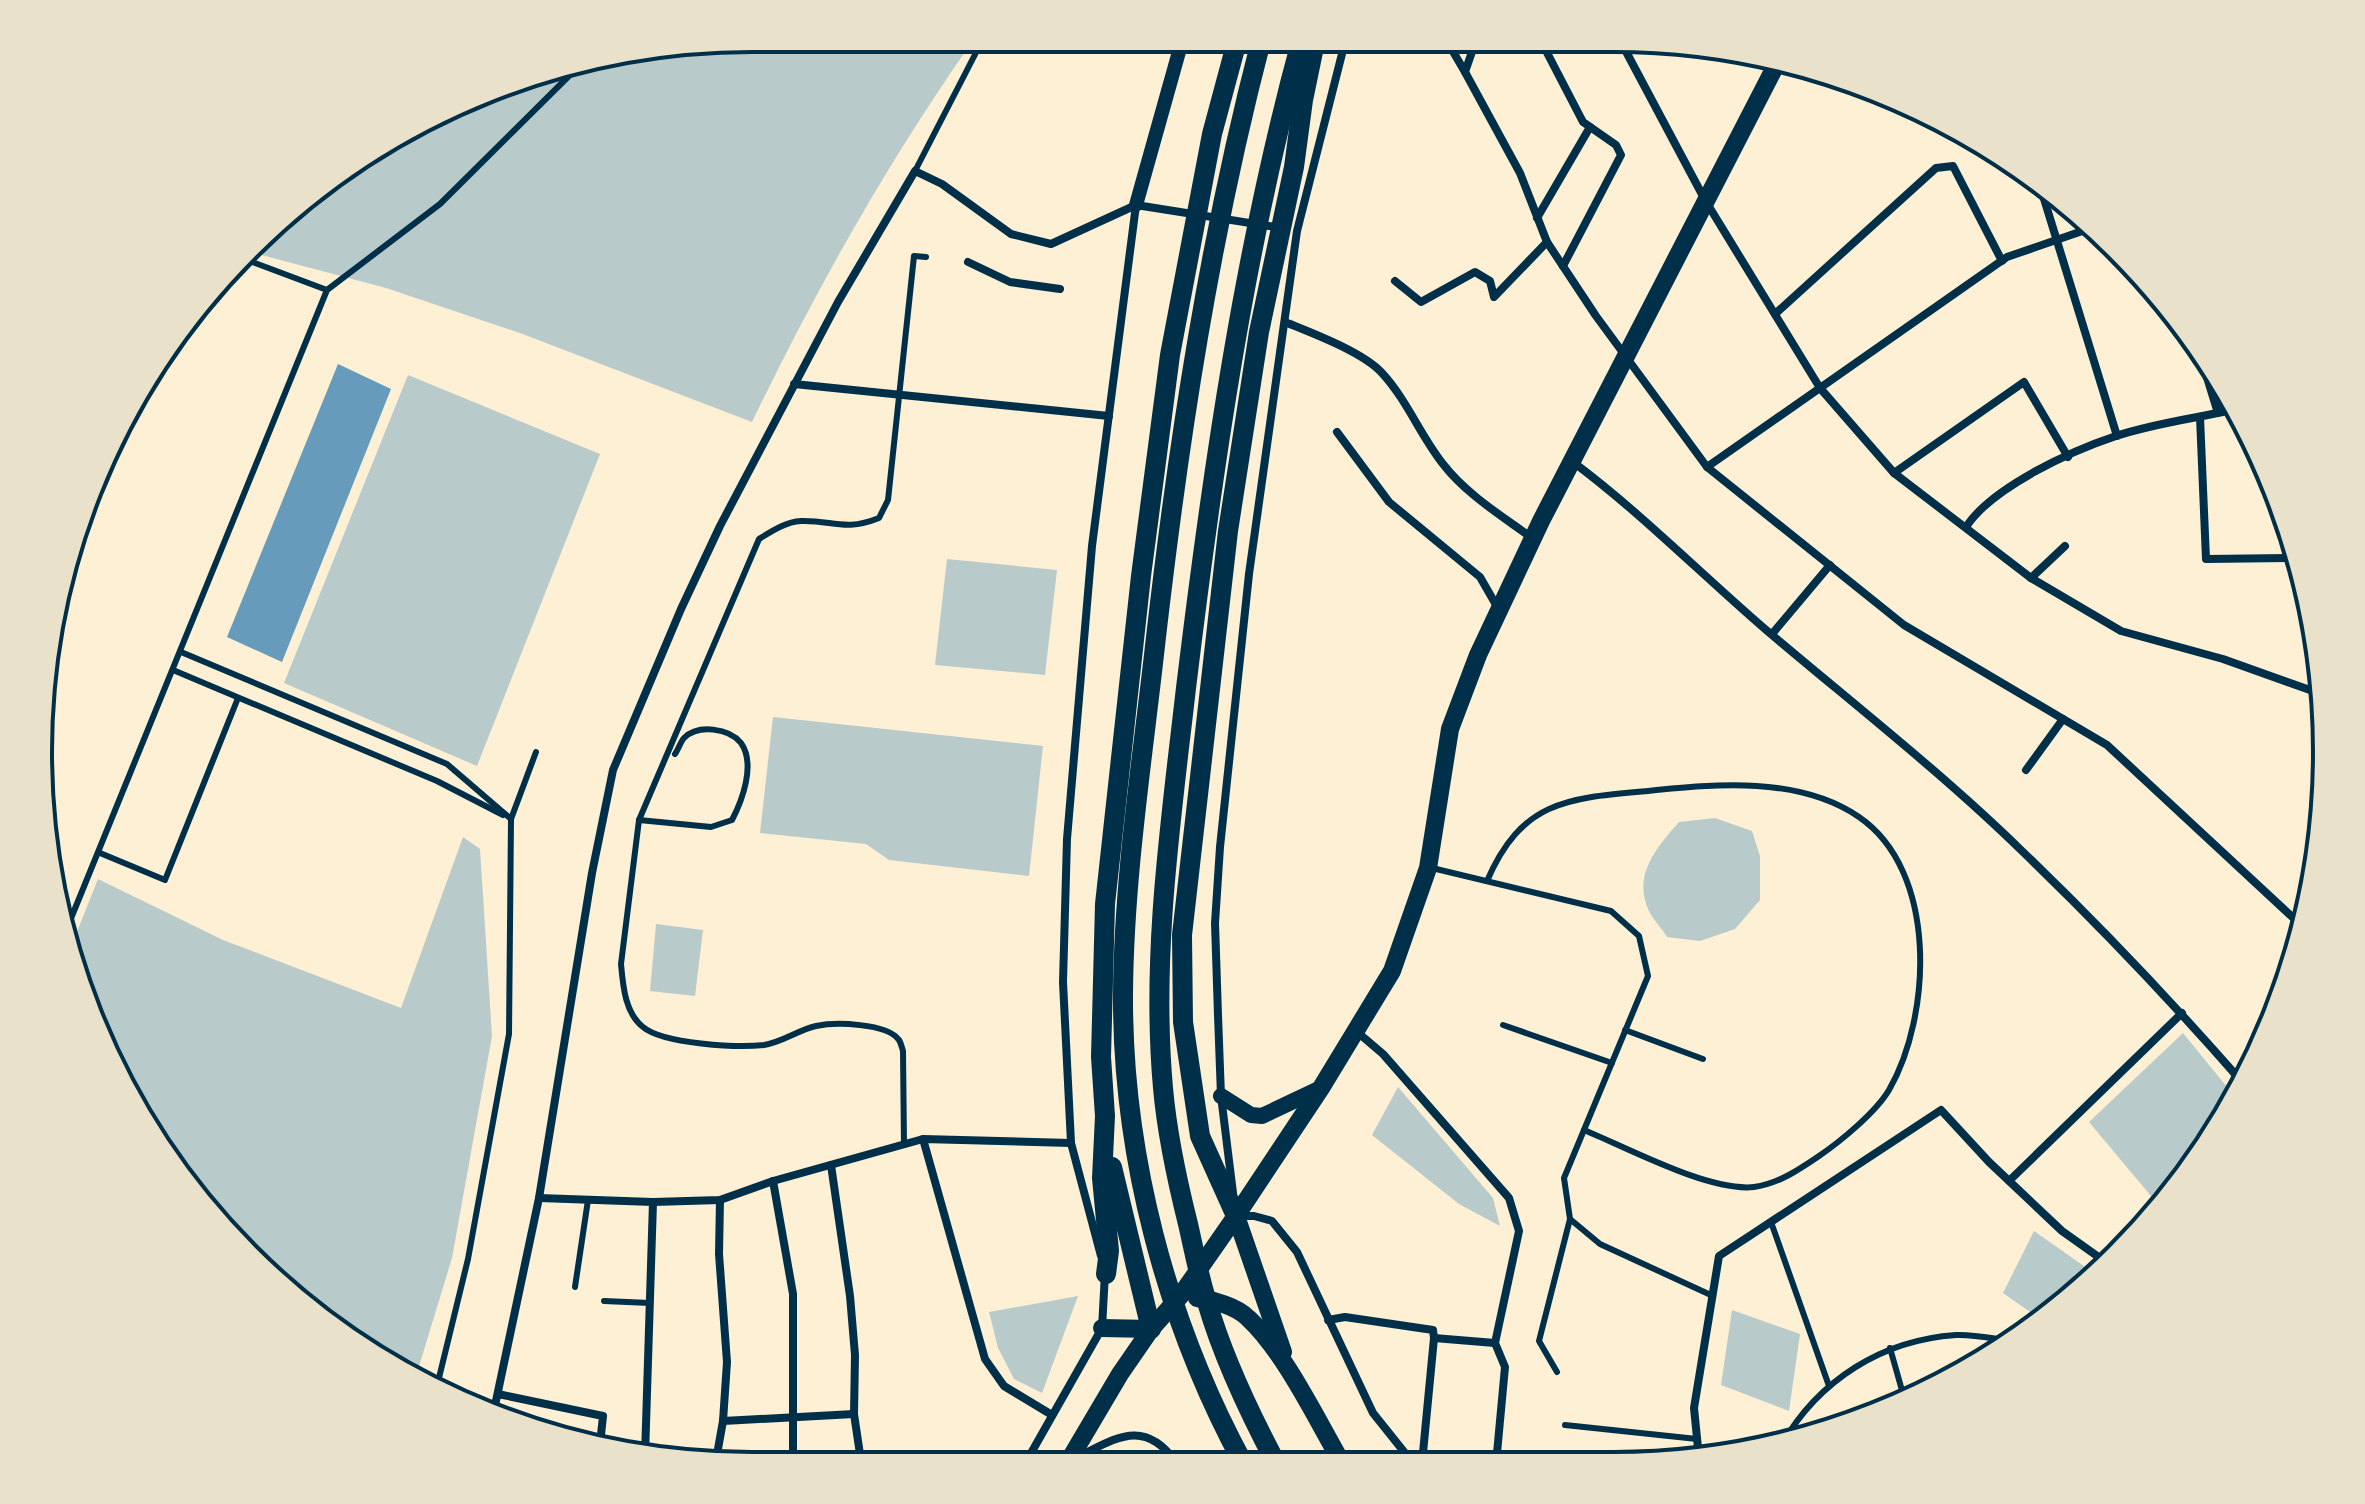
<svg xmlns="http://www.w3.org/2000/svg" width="2365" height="1504" font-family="'Archivo Narrow',sans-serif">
  <rect width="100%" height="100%" fill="#fdf0d5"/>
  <g fill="#b9caca">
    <path d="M752 38 974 39C889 160 816 289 752 422L520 333 386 288 254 253 355 159 523 76Z"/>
    <path d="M408 375 600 454 477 766 284 683Z"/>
    <path d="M947 559 1057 570 1045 675 935 665Z"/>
    <path d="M773 717 1043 746 1029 876 889 860 866 844 760 833Z"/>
    <path d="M1715 818 1752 831 1760 856V900L1735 929 1700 941 1667 937C1662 928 1653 920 1649 911 1632 875 1657 847 1679 822Z"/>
    <path d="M463 837 480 849 492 1036 452 1258 417 1373 282 1289 134 1109 69 952 98 879 223 940 401 1008Z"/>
    <path d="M656 924 703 930 695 996 650 991Z"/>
    <path d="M2183 1033 2236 1098 2232 1109 2161 1208 2089 1122Z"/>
    <path d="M1398 1087 1493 1198 1500 1226 1459 1204 1372 1135Z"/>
    <path d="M2034 1231 2091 1271 2080 1288 2043 1321 2003 1293Z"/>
    <path d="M1078 1296 1042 1393 1014 1379 998 1348 989 1312Z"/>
    <path d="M1732 1310 1800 1334 1789 1411 1721 1385Z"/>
  </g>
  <path fill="#669bbc" d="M338 364 391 389 282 662 227 637Z"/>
  <path fill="#fdf0d5" d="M1266 41H1288L1271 98 1242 228 1195 503 1148 864 1154 1087 1165 1183 1185 1268 1225 1372 1271 1463H1247L1166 1274 1135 1089 1132 987V862L1185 443Z"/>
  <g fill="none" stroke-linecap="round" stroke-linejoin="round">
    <g stroke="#003049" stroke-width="6">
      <path d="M915 171 983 39"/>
      <path d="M247 260 327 290"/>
      <path d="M181 652 447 764 511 819"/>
      <path d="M173 670 437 781 503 815"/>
      <path d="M639 820 711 827 732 820C742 801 756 764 741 743 729 728 698 724 684 738 681 741 678 750 675 754"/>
      <path d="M100 853 165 880 238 698"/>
      <path d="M1432 868 1611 911 1639 936 1648 976 1564 1178 1570 1219 1600 1244 1713 1296"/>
      <path d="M1487 881C1522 800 1568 798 1648 791 1716 784 1799 776 1859 817 1938 871 1932 1015 1889 1090 1876 1112 1841 1141 1819 1156 1800 1169 1778 1184 1754 1187 1709 1192 1628 1148 1584 1130"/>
      <path d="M63 938 327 290 440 204 579 66"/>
      <path d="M1503 1025 1612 1063"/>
      <path d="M1625 1030 1703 1059"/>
      <path d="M904 1145 903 1051C902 1048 901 1043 899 1040 887 1023 835 1022 816 1026 798 1030 783 1042 764 1045 738 1048 663 1044 643 1027 625 1013 623 986 621 964L639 820 759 539C772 531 785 522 801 521 833 520 844 532 879 518L888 500 914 256 926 257"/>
      <path d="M1771 1222 1829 1386"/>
      <path d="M575 1287 588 1200"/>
      <path d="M604 1301 650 1303"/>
      <path d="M1890 1348 1905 1401"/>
      <path d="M1557 1372 1539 1341 1570 1219"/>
      <path d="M437 1386 468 1259 509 1034 511 819 536 752"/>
      <path d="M1565 1425 1697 1439"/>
      <path d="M1782 1444C1819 1380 1882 1340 1956 1335 1974 1334 1994 1339 2011 1341"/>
    </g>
    <g stroke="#003049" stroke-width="8">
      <path d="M1448 43 1465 72"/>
      <path d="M1475 43 1465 72 1520 173 1547 242 1596 316 1707 467 1904 625 2107 745 2302 926"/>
      <path d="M1542 43 1583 122 1616 145 1621 155 1563 266"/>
      <path d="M1622 44 1705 200 1820 388 1894 473 2031 578 2121 631 2223 659 2324 695"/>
      <path d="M2041 189 2117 436"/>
      <path d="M1136 205 1282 228"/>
      <path d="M1537 218 1590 127"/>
      <path d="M968 262 1010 282 1060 289"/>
      <path d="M1395 281 1421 302 1475 272 1490 281 1494 297 1547 242"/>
      <path d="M1775 314 1936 168 1953 166 2002 261"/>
      <path d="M1285 322C1312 333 1363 352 1382 373 1407 400 1420 435 1443 464 1466 494 1502 516 1532 538"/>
      <path d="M2197 345 2218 413"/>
      <path d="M794 384 1109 416"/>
      <path d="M2200 417 2206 559 2299 558"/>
      <path d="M1337 432 1389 502 1480 577 1499 610"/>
      <path d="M1573 462C1641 513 1700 573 1765 629 1851 702 1941 772 2022 851 2099 925 2173 1003 2243 1083"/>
      <path d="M1707 467 2007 257 2094 227"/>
      <path d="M1894 473 2024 382 2068 457"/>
      <path d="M1966 527C1992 487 2071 451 2116 436 2155 423 2197 418 2237 409"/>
      <path d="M2031 578 2065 546"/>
      <path d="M1772 634 1830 565"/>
      <path d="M2026 770 2063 719"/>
      <path d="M1356 1031 1383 1054 1509 1198 1519 1231 1495 1343 1505 1367 1496 1464"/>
      <path d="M923 1139 985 1359 1004 1386 1052 1415"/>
      <path d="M831 1165 850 1296 855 1355 854 1414 861 1461"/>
      <path d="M773 1181 793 1294V1461"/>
      <path d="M2009 1181 2182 1013"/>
      <path d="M1233 1193 1221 1096 1218 1015 1215 923 1220 847 1249 574 1297 231 1345 42"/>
      <path d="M539 1198 653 1202 720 1200 773 1181 923 1139 1071 1143"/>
      <path d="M1238 1216H1254L1272 1221 1297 1252 1373 1413 1413 1463"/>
      <path d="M1101 1256 1071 1143 1063 982 1067 839 1092 546 1136 205"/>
      <path d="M1328 1320 1345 1317 1433 1330 1434 1338 1422 1463"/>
      <path d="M1434 1338 1495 1343"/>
      <path d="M498 1394 603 1416 600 1444"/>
      <path d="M493 1415 539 1198 592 873 613 770 681 609 720 526 838 302 915 171 942 184 1011 234 1051 244 1136 205"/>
      <path d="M723 1421 854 1414"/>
      <path d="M610 1447 646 1449"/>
      <path d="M645 1456 653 1202"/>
      <path d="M1699 1458 1694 1408 1719 1256 1941 1110 1989 1162 2062 1231 2107 1263"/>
      <path d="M1073 1459C1113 1441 1142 1415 1176 1462"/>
      <path d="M716 1460 723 1421 727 1362 719 1254 720 1200"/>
      <path d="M1026 1462 1102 1328 1105 1273"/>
    </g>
    <path stroke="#003049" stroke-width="14" d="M1136 205 1182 41"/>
    <path stroke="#003049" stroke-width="16" d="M1221 1096 1251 1115 1262 1116 1321 1088"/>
    <g stroke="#003049" stroke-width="18">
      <path d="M1236 1216 1283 1352"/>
      <path d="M1197 1298C1213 1300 1236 1306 1248 1318 1284 1351 1317 1420 1342 1463"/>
      <path d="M1102 1328 1151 1329"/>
      <path d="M1068 1462 1120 1374 1151 1329 1181 1295 1236 1216 1321 1088 1392 971 1428 868 1450 729 1478 655 1541 521 1777 63"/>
    </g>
    <g stroke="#003049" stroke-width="20">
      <path d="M1112 1167 1151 1329"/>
      <path d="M1236 1216 1200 1136 1183 1022 1182 935 1228 531 1259 332 1294 167 1303 100 1315 42"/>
      <path d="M1106 1274 1109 1251 1102 1178 1105 1116 1101 1057 1105 904 1141 576 1170 355 1212 134 1237 41"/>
      <path d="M1243 1463C1166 1321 1122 1154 1123 993 1124 874 1143 756 1156 637 1179 437 1210 236 1261 41"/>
      <path d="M1276 1463C1249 1412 1223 1358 1207 1302 1199 1277 1194 1250 1188 1224 1177 1180 1167 1134 1163 1088 1151 955 1171 820 1186 688 1212 473 1244 250 1301 42"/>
    </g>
  </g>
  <path d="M0 0H2365V1504H0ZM752 52H1613A700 700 0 0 1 2313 752V752A700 700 0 0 1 1613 1452H752A700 700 0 0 1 52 752V752A700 700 0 0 1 752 52Z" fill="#e9e1ca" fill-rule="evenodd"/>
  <path fill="none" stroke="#003049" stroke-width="4" d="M752 52H1613A700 700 0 0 1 2313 752V752A700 700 0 0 1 1613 1452H752A700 700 0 0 1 52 752V752A700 700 0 0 1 752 52Z"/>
</svg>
